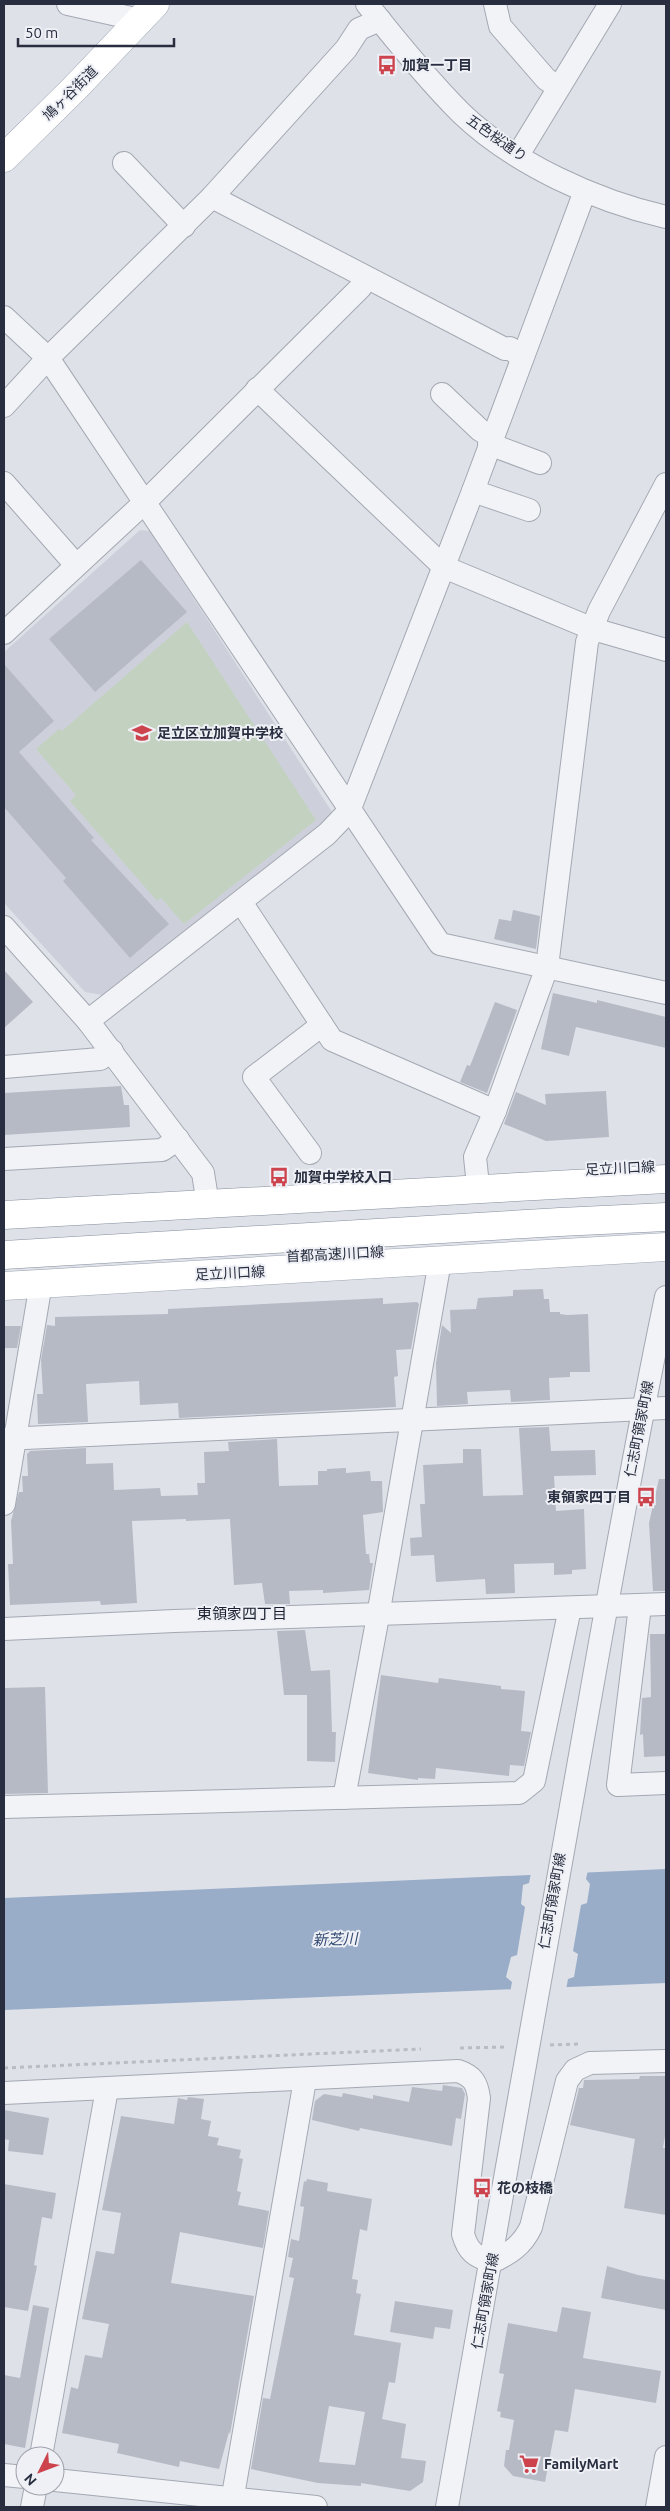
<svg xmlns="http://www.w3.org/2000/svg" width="670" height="2511" font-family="Ubuntu,'Noto Sans JP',sans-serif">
  <rect width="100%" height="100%" fill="#dee1e8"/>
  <path fill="#cdd0da" d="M140 530 150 531 334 815 102 995 85 992 4 903V652Z"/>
  <path fill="#c3d2c0" d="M187 622 316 820 184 924 161 898 157 901 70 801 76 795 36 749 59 729 62 731Z"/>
  <path fill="#99acc8" d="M666 1869V1983L4 2010V1898Z"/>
  <path fill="#dee1e8" d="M588 1870 586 1879 590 1884 587 1903 581 1905 573 1951 578 1954 574 1977 568 1979 566 1990 510 1993 512 1982 506 1977 511 1957 517 1955 525 1907 521 1904 523 1885 529 1883 531 1873Z"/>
  <g fill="#b6bac5" fill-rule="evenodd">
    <path d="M141 560 187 612 95 692 49 639Z"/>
    <path d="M4 664 54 721 19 752 94 838 91 840 169 924 130 958 63 881 66 878 4 807Z"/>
    <path d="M513 910 540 916 536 949 494 939 499 919 511 921Z"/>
    <path d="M4 970 33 1002 4 1028Z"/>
    <path d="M553 993 597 1003V1000L666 1017V1048L576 1027 569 1056 541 1049Z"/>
    <path d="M495 1002 517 1010 487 1093 460 1082 467 1065 470 1066Z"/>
    <path d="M121 1086 124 1105H129L130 1127 4 1135V1093Z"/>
    <path d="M606 1091 609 1137 546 1141 504 1124 516 1092 546 1105 545 1094Z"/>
    <path d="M543 1289 544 1299H549L550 1312H560V1314L567 1315 588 1314 590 1372H570V1377L549 1378 550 1400 511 1402 510 1390 467 1392 468 1404 437 1406 436 1363 442 1325 451 1333 450 1310 476 1309 478 1298 513 1296V1290Z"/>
    <path d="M383 1298V1304L417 1302 419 1304 411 1349 396 1350 398 1376 394 1377 396 1407 179 1418 178 1403 140 1405 139 1381 86 1384 88 1422 38 1424 37 1394H43L41 1360 47 1325 55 1326V1317L168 1314V1309Z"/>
    <path d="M4 1326H21L17 1348H4Z"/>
    <path d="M549 1427 551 1451 595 1450 596 1475 554 1476 556 1511 584 1509 586 1569 572 1570V1574L554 1575V1563L514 1564 515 1593 486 1594 485 1579 436 1582 434 1555 411 1556 410 1538 422 1537 420 1504H425L423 1465 463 1463V1449H481L483 1496 523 1495 519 1428Z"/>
    <path d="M277 1439 279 1486 318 1485V1471H327V1469L346 1468V1473L370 1471 371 1481H382L383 1512 363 1515 366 1554H369L370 1563H373L369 1590 323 1593V1590L289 1591 290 1604H265L262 1583 234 1585 230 1519 186 1521V1519L132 1521 137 1603 101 1605 100 1601 10 1605 8 1564H13L11 1521 19 1492H23L22 1476H28L27 1454 30 1451 86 1448V1464L113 1463 114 1490 160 1488 161 1496 198 1495 197 1483H205L204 1452 229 1451 228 1442Z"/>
    <path d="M659 1479H666V1591H653L649 1523Z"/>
    <path d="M305 1630 311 1671 330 1670 332 1732H336L335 1762 307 1761V1695H284L277 1631Z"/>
    <path d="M650 1634H666V1756L644 1757 643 1734 640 1735 642 1698 651 1697Z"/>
    <path d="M381 1675 438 1683 439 1678 501 1686V1689L525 1691 521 1731 531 1732 524 1766 510 1765 509 1776 436 1768 435 1779 418 1778V1780L368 1773Z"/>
    <path d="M45 1687 48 1793 5 1794 4 1688Z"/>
    <path d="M640 2076H666V2130L663 2148H666V2215L624 2208 635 2139 570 2125 579 2088H583L584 2080 639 2079Z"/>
    <path d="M443 2085 462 2088 465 2094 461 2119 456 2118 452 2146 360 2128 359 2131 312 2120 315 2101 324 2094 342 2097 343 2093 373 2099V2095L409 2102 412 2087 442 2091Z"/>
    <path d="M188 2097 204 2099 201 2119 211 2121 208 2136 219 2138 217 2145 241 2150 239 2158 243 2159 237 2191 241 2192 238 2205 269 2211 263 2248 180 2232 171 2283 254 2296 230 2434 229 2432 219 2469 180 2461 179 2467 117 2453 119 2444 62 2433 71 2387 78 2389 85 2355 102 2358 109 2324 82 2319 96 2251 114 2254 121 2213 102 2210 121 2116 174 2124 178 2098 187 2100Z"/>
    <path d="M4 2110 49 2118 43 2155 8 2151 9 2140 4 2139Z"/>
    <path d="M307 2179 328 2183 327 2191 372 2199 367 2231 360 2229 352 2279 358 2280 356 2293 361 2294 354 2335 401 2343 395 2383 389 2382 382 2419 406 2424 401 2458 426 2461 423 2482 410 2491 361 2483V2486L318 2483 251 2469 263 2398 270 2399 294 2278 289 2277 293 2258 288 2257 291 2239 299 2241 304 2207 300 2206 304 2181 306 2182ZM329 2406 365 2412 355 2465 319 2462Z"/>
    <path d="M4 2184 56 2193 52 2219 42 2217 34 2265 37 2266 28 2311 4 2307Z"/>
    <path d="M607 2266 638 2275 666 2280V2310L601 2298Z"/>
    <path d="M395 2301 453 2310 450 2329 435 2327 433 2339 390 2332Z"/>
    <path d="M33 2305 49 2308 25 2448 4 2444V2375L20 2378Z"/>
    <path d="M562 2307 591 2312 583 2358 661 2371 656 2403 575 2389 568 2432 555 2430 545 2482 513 2476 504 2466 506 2450H509L514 2420 500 2417 501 2412 497 2411 504 2374 499 2373 508 2323 557 2332Z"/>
  </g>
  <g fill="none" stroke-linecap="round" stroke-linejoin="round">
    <defs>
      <g id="minor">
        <path d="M68 4 140 20"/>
        <path d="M367 4C397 42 427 79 461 113 514 164 596 201 666 217"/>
        <path d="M495 4 500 26 546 79 558 87"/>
        <path d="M518 155 610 4"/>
        <path d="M124 163 184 226"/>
        <path d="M212 197 505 349 510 348 522 358"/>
        <path d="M4 317 48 358 440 944 666 993"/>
        <path d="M257 389 444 567 593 629 666 650"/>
        <path d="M442 394 480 430 491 437"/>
        <path d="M4 406 48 358 212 197 346 49 359 29 380 20"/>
        <path d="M489 444 540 463"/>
        <path d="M4 483 76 565"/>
        <path d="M473 491 529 510"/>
        <path d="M4 633 144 503 360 288 367 278"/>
        <path d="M241 902 332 1040 495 1111"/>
        <path d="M4 927 88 1021 203 1173 206 1192"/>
        <path d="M88 1021 327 834 349 811 473 491 585 191"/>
        <path d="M4 1067 100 1059 112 1051"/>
        <path d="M310 1153 254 1077 322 1025"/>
        <path d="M4 1159 162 1150 178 1139"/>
        <path d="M477 1176 475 1157 495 1111 547 967 587 642 599 611 666 484"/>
        <path d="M4 1439 666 1408"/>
        <path d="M4 1504 41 1283"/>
        <path d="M640 1606 618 1785 666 1783"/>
        <path d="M4 1629 174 1621 666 1604"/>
        <path d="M344 1798 376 1627 440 1261"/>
        <path d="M4 1807 519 1793 534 1781 570 1608"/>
        <path d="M4 2093 458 2071C473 2076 477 2083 479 2098L463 2234C468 2252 475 2256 492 2262 510 2253 522 2246 531 2227L567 2081 575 2070 590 2063 666 2061"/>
        <path d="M41 2456 107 2089"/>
        <path d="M4 2475 25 2477"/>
        <path d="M55 2480 316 2507"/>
        <path d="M32 2507 36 2486"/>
        <path d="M231 2507 305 2080"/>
        <path d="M447 2507C499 2217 548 1927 601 1637 622 1523 642 1410 666 1297"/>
        <path d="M657 2507 666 2457"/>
      </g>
      <g id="major">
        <path d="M4 158 74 89 155 4"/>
        <path d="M4 1286 666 1247"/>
      </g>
      <g id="highway">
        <path d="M4 1215 666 1179"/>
        <path d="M4 1255 560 1222 666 1217"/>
      </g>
    </defs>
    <use href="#minor" stroke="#a4a8b2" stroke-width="24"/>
    <use href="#major" stroke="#9ea5b3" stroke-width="29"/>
    <use href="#highway" stroke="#868e9e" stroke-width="29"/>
    <g stroke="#b9bcc3" stroke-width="3" stroke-dasharray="4 4" stroke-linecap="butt">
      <path d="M550 2045 578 2044"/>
      <path d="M460 2048 506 2047"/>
      <path d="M4 2068 421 2049"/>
    </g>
    <use href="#minor" stroke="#f1f3f6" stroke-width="22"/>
    <use href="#major" stroke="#fff" stroke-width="28"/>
    <use href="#highway" stroke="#fff" stroke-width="28"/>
  </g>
  <defs>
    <symbol id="bus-bare" viewBox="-9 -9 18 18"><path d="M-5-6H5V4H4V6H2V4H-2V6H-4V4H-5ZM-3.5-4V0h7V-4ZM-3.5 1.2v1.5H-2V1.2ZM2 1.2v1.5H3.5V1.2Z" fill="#cd434d" stroke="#eef0f5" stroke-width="2.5" paint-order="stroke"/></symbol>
    <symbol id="school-bare" viewBox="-9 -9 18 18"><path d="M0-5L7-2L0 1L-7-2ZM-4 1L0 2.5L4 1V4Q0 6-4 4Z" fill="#cd434d" stroke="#eef0f5" stroke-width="2.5" paint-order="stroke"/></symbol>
    <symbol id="supermarket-bare" viewBox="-9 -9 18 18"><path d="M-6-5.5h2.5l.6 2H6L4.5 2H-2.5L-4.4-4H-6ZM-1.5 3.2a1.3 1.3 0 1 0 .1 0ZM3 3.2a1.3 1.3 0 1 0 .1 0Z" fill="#cd434d" stroke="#eef0f5" stroke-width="2.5" paint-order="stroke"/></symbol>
  </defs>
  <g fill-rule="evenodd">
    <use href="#bus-bare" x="373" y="51" width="28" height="28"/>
    <use href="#school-bare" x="128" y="719" width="28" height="28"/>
    <use href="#bus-bare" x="265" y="1163" width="28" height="28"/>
    <use href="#bus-bare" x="632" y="1483" width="28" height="28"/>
    <use href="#bus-bare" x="468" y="2174" width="28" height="28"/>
    <use href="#supermarket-bare" x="515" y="2450" width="28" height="28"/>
  </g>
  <g text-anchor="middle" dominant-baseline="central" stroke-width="4" stroke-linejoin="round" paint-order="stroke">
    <g font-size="14" font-weight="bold" fill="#282e3f" stroke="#eef0f5" text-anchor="start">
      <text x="402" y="65">加賀一丁目</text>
      <text x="157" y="733">足立区立加賀中学校</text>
      <text x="294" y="1177">加賀中学校入口</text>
      <text x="631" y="1497" text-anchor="end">東領家四丁目</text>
      <text x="497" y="2188">花の枝橋</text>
      <text x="544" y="2464">FamilyMart</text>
    </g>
    <g font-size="14" fill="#282e3f" stroke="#eef0f5">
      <text transform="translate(70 93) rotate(-45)">鳩ヶ谷街道</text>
      <text transform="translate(497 138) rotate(35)">五色桜通り</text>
      <text transform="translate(620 1168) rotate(-3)">足立川口線</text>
      <text transform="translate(335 1254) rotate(-3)">首都高速川口線</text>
      <text transform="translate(230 1273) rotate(-3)">足立川口線</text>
      <text transform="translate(639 1429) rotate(-79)">仁志町領家町線</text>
      <text transform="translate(552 1901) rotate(-80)">仁志町領家町線</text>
      <text transform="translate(485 2301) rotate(-80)">仁志町領家町線</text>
    </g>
    <g font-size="15" fill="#1a202f" stroke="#eef0f5">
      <text x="242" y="1613">東領家四丁目</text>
    </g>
    <g font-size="15" font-style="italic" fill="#324a72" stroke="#eef0f5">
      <text transform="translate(335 1939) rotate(-2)">新芝川</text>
    </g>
  </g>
  <rect width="670" height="2511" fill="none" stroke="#282e3f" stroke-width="10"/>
  <g transform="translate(40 2471) rotate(228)"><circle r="24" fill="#eef0f5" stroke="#9fa2ac"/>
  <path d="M0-4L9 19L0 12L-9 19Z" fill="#cd434d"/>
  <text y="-8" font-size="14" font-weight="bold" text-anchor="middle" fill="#282e3f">N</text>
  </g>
  <path d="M18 38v8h156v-8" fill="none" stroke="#282e3f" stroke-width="2.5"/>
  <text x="25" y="38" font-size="15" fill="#282e3f" stroke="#eef0f5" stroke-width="4" paint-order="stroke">50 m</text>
</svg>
